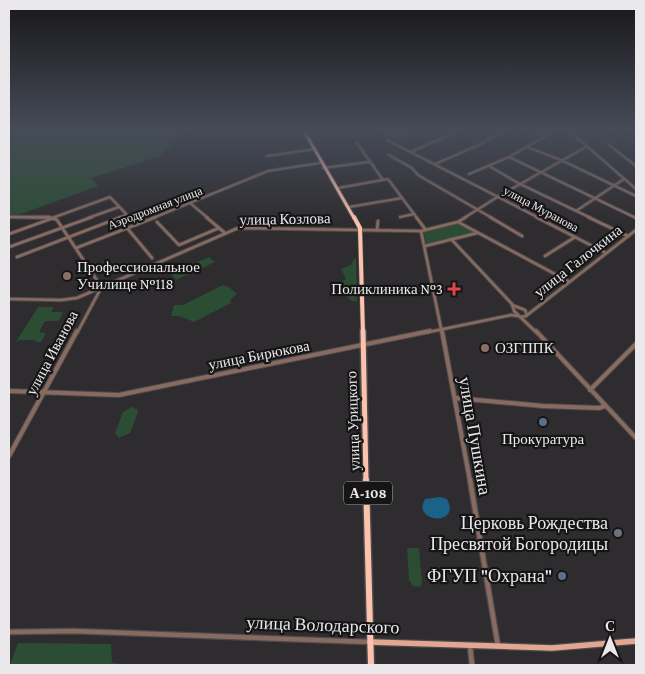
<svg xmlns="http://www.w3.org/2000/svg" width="645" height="674" font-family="'Crimson Pro',serif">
  <rect width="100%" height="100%" fill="#2e2c2f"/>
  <g fill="#2b4d34">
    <path d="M9 129H187L188 131 165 140 172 146 161 152 163 155 91 178 98 186 21 214 9 215Z"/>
    <path d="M379 129H420L421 131C417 137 413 134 407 136 392 140 390 143 379 129Z"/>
    <path d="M457 223 475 233 428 245 426 243 424 232Z"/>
    <path d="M209 257 215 262 176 280 171 274Z"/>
    <path d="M354 259H356L357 301H351L344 292 341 282 346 279 341 269 351 265Z"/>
    <path d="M223 285 230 288 237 294 230 300 231 303 194 322 179 316H171L174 305H183Z"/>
    <path d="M38 307H54L51 312H63L59 321H45L39 332 46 333 41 342H35L36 340H20L16 342Z"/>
    <path d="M132 407 137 409 138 412 130 433 119 438 115 433 123 412Z"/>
    <path d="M407 548H419L422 584 420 587 413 586 409 580Z"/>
    <path d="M18 643 111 644 112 663 133 665H10Z"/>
  </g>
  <path fill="#1b6188" d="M440 497 447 499C462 527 411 523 425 499Z"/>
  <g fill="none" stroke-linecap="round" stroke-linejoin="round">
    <g stroke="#1b6188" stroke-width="1">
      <path d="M607 129 616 133"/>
      <path d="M624 137 636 144"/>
    </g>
    <defs>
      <g id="minor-far3">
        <path d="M526 129 544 136"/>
        <path d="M567 129 636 189"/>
        <path d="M387 140 539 218"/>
        <path d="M357 143 383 180"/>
        <path d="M608 144 636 166"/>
        <path d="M527 147 561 160 636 196"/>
        <path d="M411 152 462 129"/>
        <path d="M389 155 412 168 418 175 492 218"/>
        <path d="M267 156 315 149"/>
        <path d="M509 157 636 218"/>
        <path d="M435 164 481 144 505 129"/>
        <path d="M489 166 520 184 591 218"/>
        <path d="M323 168 369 162"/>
        <path d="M469 174 509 157 558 129"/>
        <path d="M338 188 388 179 417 218"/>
        <path d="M190 203 208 218"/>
        <path d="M349 207 402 198"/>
        <path d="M576 211 624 179"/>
        <path d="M9 217 52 218"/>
        <path d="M400 217 414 214"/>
        <path d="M52 218 110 197 130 218"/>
        <path d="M88 218 119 207"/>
        <path d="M118 218 126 215"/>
        <path d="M153 218 268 171 320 163"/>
        <path d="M464 218 499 196 586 147"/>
      </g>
      <g id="minor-far2">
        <path d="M9 217H49L57 220 102 288"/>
        <path d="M129 217 136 225"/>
        <path d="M206 217 225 233"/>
        <path d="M416 217 426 230"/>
        <path d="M490 217 522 236"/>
        <path d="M536 217 606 253"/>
        <path d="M588 217 628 236"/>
        <path d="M634 217 636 218"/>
        <path d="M157 222 179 245 219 228"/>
        <path d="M458 222 568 281"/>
        <path d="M127 228 152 258"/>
        <path d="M377 230 378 221"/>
        <path d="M421 231 442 333"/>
        <path d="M9 234 56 217"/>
        <path d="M452 240 512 304 514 310"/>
        <path d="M425 246 477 233"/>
        <path d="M9 247 92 217"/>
        <path d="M76 248 156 217"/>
        <path d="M545 256 575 237"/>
        <path d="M17 257 121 217"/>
        <path d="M9 299 61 300 77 298 238 228 421 231 458 222 466 217"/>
        <path d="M512 305 525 310 527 315"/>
        <path d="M514 311 537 333"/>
        <path d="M521 317 526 316 636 230"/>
        <path d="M77 333 100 290"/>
        <path d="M424 333 511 315 518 316"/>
      </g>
      <g id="minor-far1">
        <path d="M442 331 470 481"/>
        <path d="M536 331 636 438"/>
        <path d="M590 390 636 344"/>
        <path d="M9 391 119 395 430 331"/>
        <path d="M455 398 543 406 599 408 605 406"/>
        <path d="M9 456 77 331"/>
      </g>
      <g id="minor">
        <path d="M470 480 498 646"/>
        <path d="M9 632 73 631 370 642"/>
        <path d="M470 646 472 665"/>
      </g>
      <path id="major-far1" d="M630 129 636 132"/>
      <path id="major" d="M370 642 552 648 636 641"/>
      <path id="highway-far3" d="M303 129 354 218"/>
      <path id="highway-far2" d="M354 217 360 228 363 333"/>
      <path id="highway-far1" d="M363 331 366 481"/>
      <path id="highway" d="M366 480 371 665"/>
    </defs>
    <use href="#minor-far3" stroke="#4c4a4d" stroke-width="4"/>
    <use href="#minor-far2" stroke="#4c4a4d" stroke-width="4.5"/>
    <use href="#minor-far1" stroke="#4c4a4d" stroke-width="6"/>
    <use href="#minor" stroke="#4c4a4d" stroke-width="7"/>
    <use href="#major-far1" stroke="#4c4a4d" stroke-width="4.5"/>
    <use href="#major" stroke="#4c4a4d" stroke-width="8"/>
    <use href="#highway-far3" stroke="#4c4a4d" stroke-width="5"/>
    <use href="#highway-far2" stroke="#4c4a4d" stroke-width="5.5"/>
    <use href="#highway-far1" stroke="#4c4a4d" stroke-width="8"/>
    <use href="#highway" stroke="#4c4a4d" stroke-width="9"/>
    <use href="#minor-far3" stroke="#886a5f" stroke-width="2"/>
    <use href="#minor-far2" stroke="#886a5f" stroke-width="2.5"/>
    <use href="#minor-far1" stroke="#886a5f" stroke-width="4"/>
    <use href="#minor" stroke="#886a5f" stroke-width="4.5"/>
    <use href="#major-far1" stroke="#e3a690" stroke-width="2.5"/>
    <use href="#major" stroke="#e3a690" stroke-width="5.5"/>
    <use href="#highway-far3" stroke="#fdc2ad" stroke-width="3"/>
    <use href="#highway-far2" stroke="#fdc2ad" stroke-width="4"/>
    <use href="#highway-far1" stroke="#fdc2ad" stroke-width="5"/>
    <use href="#highway" stroke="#fdc2ad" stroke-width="6"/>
  </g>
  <linearGradient id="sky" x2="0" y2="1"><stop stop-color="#19181a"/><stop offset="0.58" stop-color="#464b58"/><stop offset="1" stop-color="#464b58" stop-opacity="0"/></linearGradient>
  <rect width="645" height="224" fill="url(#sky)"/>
  <g fill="#8d6e63" stroke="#161516" stroke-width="2">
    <circle cx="67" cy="276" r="5"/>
    <circle cx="485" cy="348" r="5"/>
  </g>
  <path fill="#e0444e" stroke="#161516" stroke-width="2" d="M451.5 281.5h5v5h5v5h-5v5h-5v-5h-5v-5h5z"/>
  <g fill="#5c6f8a" stroke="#161516" stroke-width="2">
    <circle cx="543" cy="422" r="5"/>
    <circle cx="562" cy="576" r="5"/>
  </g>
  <circle fill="#6b7280" stroke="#161516" stroke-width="2" cx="618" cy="533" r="5"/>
  <g text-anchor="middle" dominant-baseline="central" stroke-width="4.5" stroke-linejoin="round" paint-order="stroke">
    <g font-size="12" fill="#eae8ea" stroke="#161516">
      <text transform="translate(155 208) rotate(-21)">Аэродромная улица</text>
      <text transform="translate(541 209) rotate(28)">улица Муранова</text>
    </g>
    <rect fill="#161516" stroke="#aaa9aa" stroke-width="1" x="344" y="481.5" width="48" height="23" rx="4"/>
    <g font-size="14" font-weight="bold" fill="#eae8ea">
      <text x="368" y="493">А-108</text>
    </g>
    <g font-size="15" fill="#eae8ea" stroke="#161516">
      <text transform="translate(285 219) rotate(-1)">улица Козлова</text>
      <text transform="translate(578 261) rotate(-38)">улица Галочкина</text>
      <text transform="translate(52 353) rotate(-62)">улица Иванова</text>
      <text transform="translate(259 355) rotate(-11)">улица Бирюкова</text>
      <text transform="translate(353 421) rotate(-92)">улица Урицкого</text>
    </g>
    <g font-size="15" fill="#eae8ea" stroke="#161516" text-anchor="start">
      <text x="77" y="267">Профессиональное<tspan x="77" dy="17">Училище №118</tspan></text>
      <text x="443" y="289" text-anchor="end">Поликлиника №3</text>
      <text x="495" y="348">ОЗГППК</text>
      <text x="543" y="439" text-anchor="middle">Прокуратура</text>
    </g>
    <g font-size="18" fill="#eae8ea" stroke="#161516">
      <text transform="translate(475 436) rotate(80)">улица Пушкина</text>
      <text transform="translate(323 625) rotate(2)">улица Володарского</text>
    </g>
    <g font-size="18" fill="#eae8ea" stroke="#161516" text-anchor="end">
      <text x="608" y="523">Церковь Рождества<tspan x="608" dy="21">Пресвятой Богородицы</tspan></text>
      <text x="552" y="576">ФГУП "Охрана"</text>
    </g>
  </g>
  <rect width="645" height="674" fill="none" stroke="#eae8ea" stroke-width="20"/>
  <g transform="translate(610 639)" stroke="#161516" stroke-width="4" paint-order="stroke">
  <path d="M0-4L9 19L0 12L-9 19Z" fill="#eae8ea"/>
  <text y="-8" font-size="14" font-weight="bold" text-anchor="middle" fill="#eae8ea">С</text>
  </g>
</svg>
